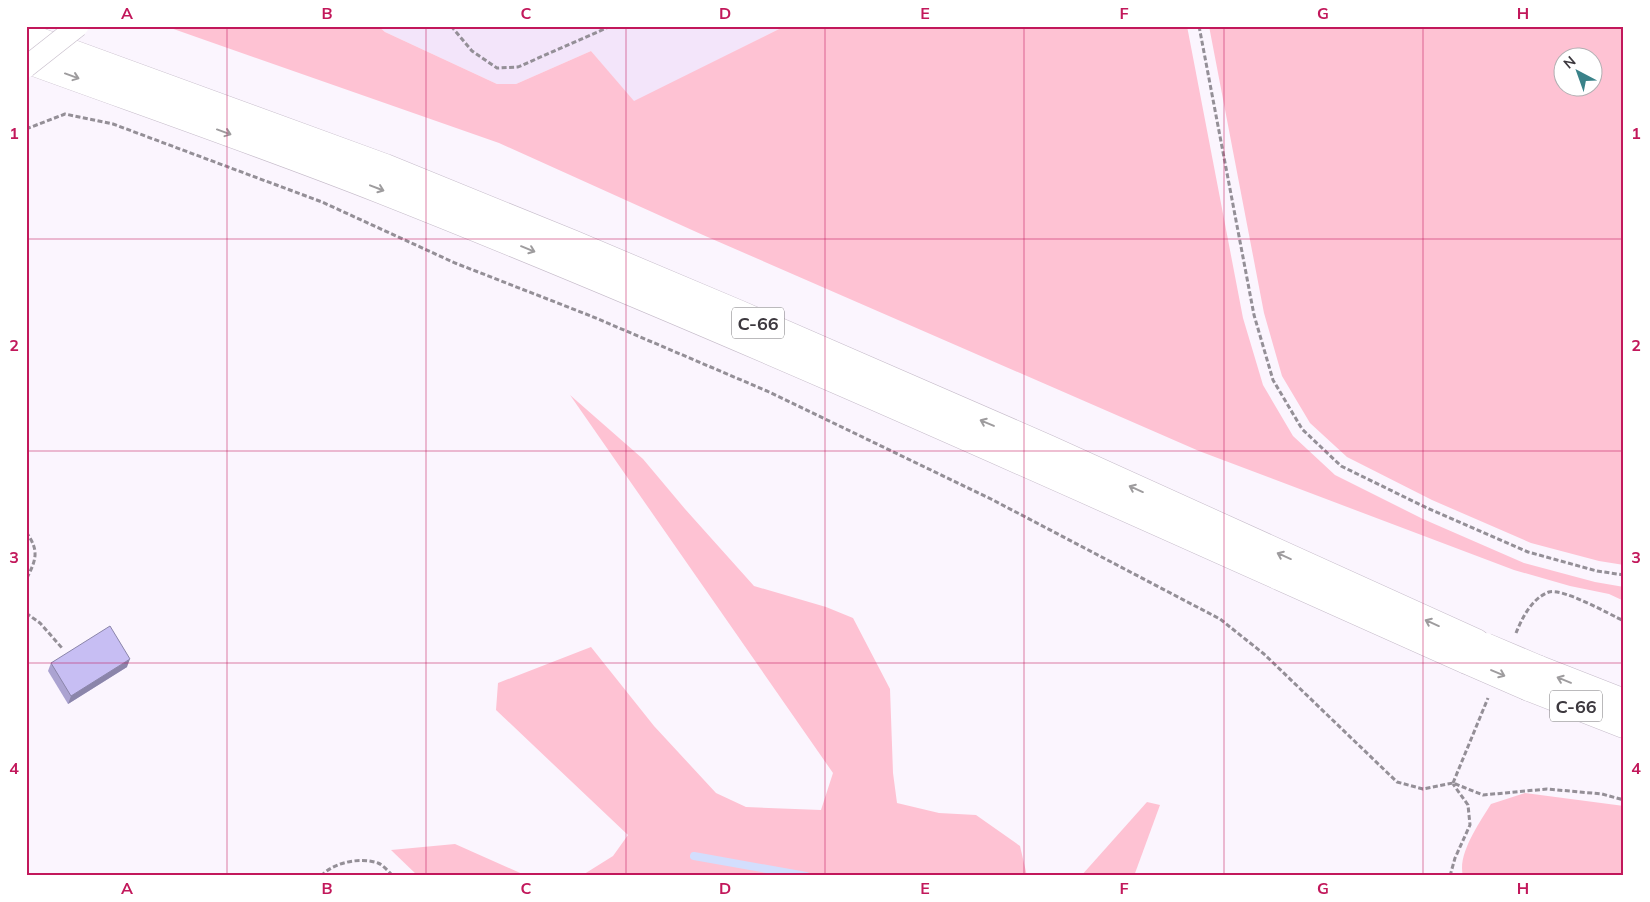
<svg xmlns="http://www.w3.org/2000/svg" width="1650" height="902" font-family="Mulish,sans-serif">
  <rect width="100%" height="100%" fill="#fbf5fe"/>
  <path fill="#f3e5fa" d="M378 26H785L634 102 591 51 516 84H497L385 32Z"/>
  <g fill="#fec2d3" fill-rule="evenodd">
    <path d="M165 26H378L385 32 497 84H516L591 51 634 101 785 26H1187L1243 318 1263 385 1293 436 1335 475 1423 519 1524 563 1595 582 1624 587V601L1609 594 1570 586 1514 570 1199 451 703 235 499 143Z"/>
    <path d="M1209 26H1624V565L1599 561 1531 543 1432 500 1347 457 1310 423 1282 376 1264 313ZM1562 58H1592V88H1562Z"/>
    <path d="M570 395 643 459 685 509 754 586 826 607 853 618 890 689 893 773 897 803 939 813 976 815 1020 846 1027 876H581L613 856 628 835 496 710 498 683 591 647 654 726 716 793 746 807 821 810 833 773Z"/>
    <path d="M1525 793 1624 806V876H1463C1457 854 1480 822 1491 804Z"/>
    <path d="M1147 802 1160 805 1134 876H1081Z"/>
    <path d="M455 844 527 876H418L391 850Z"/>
  </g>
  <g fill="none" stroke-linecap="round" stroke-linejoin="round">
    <path stroke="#d3defd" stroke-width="8" d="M694 856 806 876"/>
    <defs>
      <g id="trunk">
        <path d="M26 37 385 168 572 244 738 314 1048 449 1476 643"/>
        <path d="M26 59C144 102 263 143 380 189 747 334 1106 499 1467 660"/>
        <path d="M1537 669 1624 703"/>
        <path d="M1529 687 1624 724"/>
      </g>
    </defs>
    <use href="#trunk" stroke="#c6bcca" stroke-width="29"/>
    <g stroke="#948f97" stroke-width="3" stroke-dasharray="5 2.5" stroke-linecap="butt">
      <path d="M451 26 472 51 497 68 518 67 611 26"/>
      <path d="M1199 26 1254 315 1273 380 1302 429 1341 466 1427 508 1528 552 1597 571 1624 575"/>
      <path d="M26 129 65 114 113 124 322 202 455 263 591 316 767 391 991 499 1220 619 1264 654 1397 782 1423 789 1453 783 1483 795 1547 789 1602 794 1624 800"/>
      <path d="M26 532C40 551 36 560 26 580"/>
      <path d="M26 613 40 623 62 648"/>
      <path d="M1516 633C1522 618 1532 598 1549 592 1563 588 1609 614 1624 621"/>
      <path d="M1453 783 1488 698"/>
      <path d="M321 876C334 862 360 857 378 863 383 865 389 872 393 876"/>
      <path d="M1450 876 1455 858 1470 825 1468 805 1453 784"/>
    </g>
    <use href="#trunk" stroke="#fff" stroke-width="28"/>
    <defs>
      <path id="minor-bridge" d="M26 67 78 26"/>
      <g id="trunk-bridge">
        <path d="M1485 647 1537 669"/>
        <path d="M1467 660 1529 687"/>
      </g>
    </defs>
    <use href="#minor-bridge" stroke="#c6bcca" stroke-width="22" stroke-linecap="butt"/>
    <use href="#trunk-bridge" stroke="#c6bcca" stroke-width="29" stroke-linecap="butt"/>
    <use href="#minor-bridge" stroke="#fff" stroke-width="21"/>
    <use href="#trunk-bridge" stroke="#fff" stroke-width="28"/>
  </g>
  <path fill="#aba3d1" d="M51 663 127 667 68 704 48 671Z"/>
  <path fill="#8b85aa" d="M130 659 127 667 68 704 71 696Z"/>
  <path fill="#c7bef3" stroke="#8b85aa" d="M110 626 130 659 71 696 51 663Z"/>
  <defs><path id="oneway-shaft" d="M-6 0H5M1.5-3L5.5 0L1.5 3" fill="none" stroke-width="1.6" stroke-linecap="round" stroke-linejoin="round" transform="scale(1.25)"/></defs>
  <g stroke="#9e9c9e">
    <use href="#oneway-shaft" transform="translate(72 76) rotate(20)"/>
    <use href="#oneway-shaft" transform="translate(224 132) rotate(20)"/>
    <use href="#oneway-shaft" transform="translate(377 188) rotate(21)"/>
    <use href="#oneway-shaft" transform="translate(528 249) rotate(22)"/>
    <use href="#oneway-shaft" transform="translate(987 423) rotate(-157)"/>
    <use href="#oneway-shaft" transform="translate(1136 489) rotate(-156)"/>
    <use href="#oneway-shaft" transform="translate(1284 556) rotate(-156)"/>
    <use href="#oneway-shaft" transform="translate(1432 623) rotate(-156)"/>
    <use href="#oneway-shaft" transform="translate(1498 673) rotate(23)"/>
    <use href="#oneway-shaft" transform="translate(1564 680) rotate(-158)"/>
  </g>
  <path fill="none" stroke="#c2185b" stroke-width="1" stroke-opacity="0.55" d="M227 26V876M426 26V876M626 26V876M825 26V876M1024 26V876M1224 26V876M1423 26V876M26 239H1624M26 451H1624M26 663H1624"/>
  <g text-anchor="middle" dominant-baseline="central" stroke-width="4" stroke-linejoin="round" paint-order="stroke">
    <g fill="#fff" stroke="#767478" stroke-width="1">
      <rect x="732" y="307.5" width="52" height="31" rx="4"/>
      <rect x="1550" y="690.5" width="52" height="31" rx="4"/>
    </g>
    <g font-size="18" font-weight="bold" fill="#3c383e">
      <text x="758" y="323">C-66</text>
      <text x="1576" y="706">C-66</text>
    </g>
  </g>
  <rect width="1650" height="902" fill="none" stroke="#ffffff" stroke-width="55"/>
  <g transform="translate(1578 72) rotate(319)"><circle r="24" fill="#ffffff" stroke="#b1afb2"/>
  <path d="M0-4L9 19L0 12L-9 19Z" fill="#3a8289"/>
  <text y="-8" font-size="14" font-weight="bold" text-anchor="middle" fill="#3c383e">N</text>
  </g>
  <rect x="28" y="28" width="1594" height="846" fill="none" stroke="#c2185b" stroke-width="2"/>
  <g font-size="16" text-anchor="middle" font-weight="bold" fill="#c2185b">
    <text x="127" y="19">A</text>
    <text x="327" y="19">B</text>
    <text x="526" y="19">C</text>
    <text x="725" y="19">D</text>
    <text x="925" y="19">E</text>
    <text x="1124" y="19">F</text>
    <text x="1323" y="19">G</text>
    <text x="1523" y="19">H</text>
    <text x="14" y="139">1</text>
    <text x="1636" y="139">1</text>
    <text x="14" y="351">2</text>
    <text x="1636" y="351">2</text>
    <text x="14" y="563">3</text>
    <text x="1636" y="563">3</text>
    <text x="14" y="774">4</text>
    <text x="1636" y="774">4</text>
    <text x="127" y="894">A</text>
    <text x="327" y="894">B</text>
    <text x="526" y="894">C</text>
    <text x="725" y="894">D</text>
    <text x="925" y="894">E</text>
    <text x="1124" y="894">F</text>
    <text x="1323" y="894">G</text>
    <text x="1523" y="894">H</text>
  </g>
</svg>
